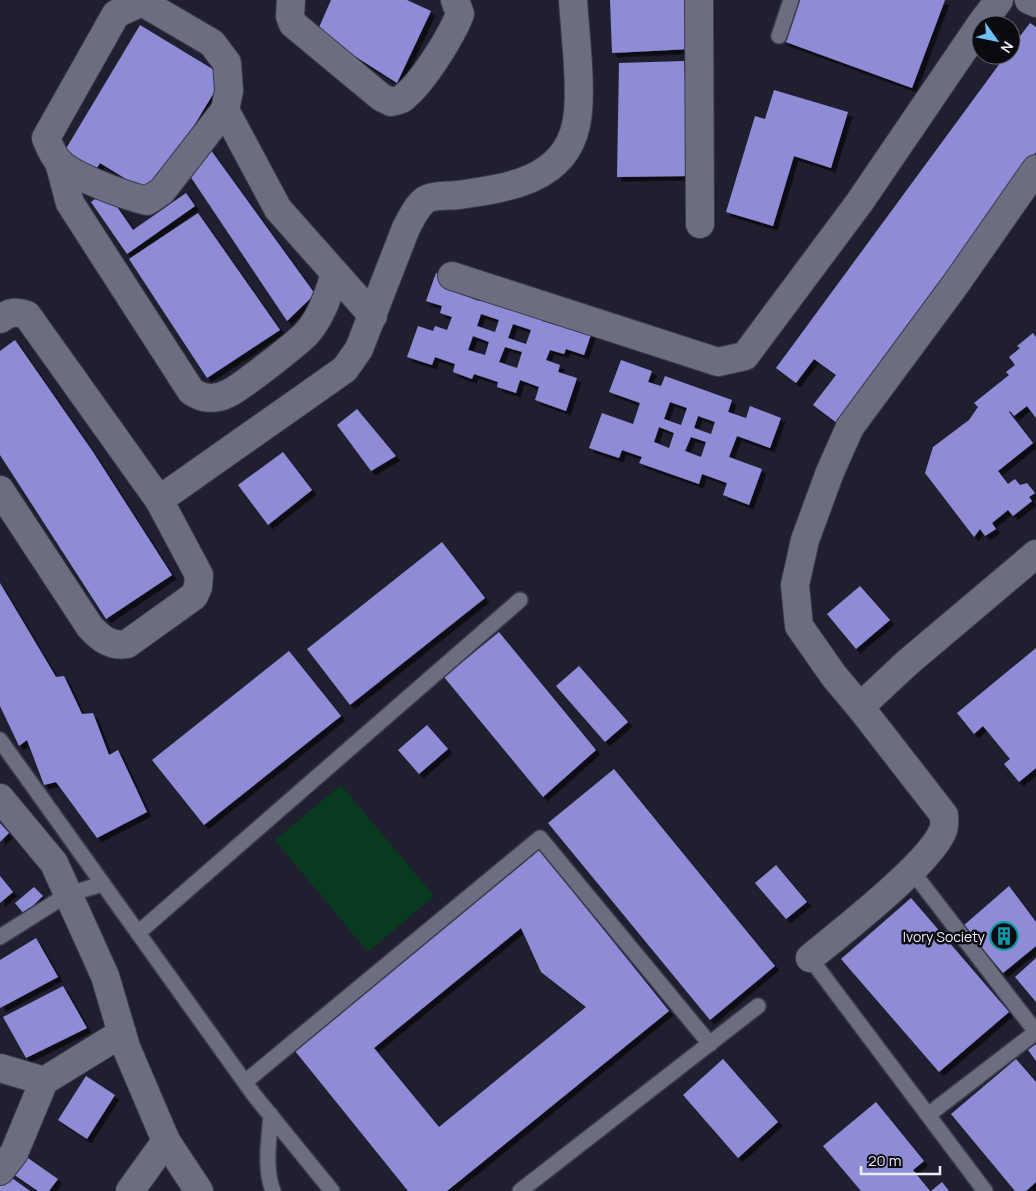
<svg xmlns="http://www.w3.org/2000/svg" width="1036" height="1191" font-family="Manrope,sans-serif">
  <defs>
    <filter id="shadow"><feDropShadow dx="4.5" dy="4.5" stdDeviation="0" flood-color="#0009"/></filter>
  </defs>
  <rect width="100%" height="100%" fill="#201f30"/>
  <path fill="#083a1f" d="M341 785 434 896 368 952 275 840Z"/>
  <g fill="#8e8bd7" fill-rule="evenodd" filter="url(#shadow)">
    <path d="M331 0H407L431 11 397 83 317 32Z"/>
    <path d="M610 0H689L691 49 612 53Z"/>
    <path d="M799 0H945L912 88 783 41Z"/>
    <path d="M1030 23 1036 27V152L841 426 813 405 836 375 814 359 796 383 776 368 1006 55H1011V48Z"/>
    <path d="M140 25 224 76 152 195 100 163 95 171 64 152Z"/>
    <path d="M684 61 690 176 617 177 619 63Z"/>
    <path d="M774 90 848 112 831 168 794 156 773 226 726 212 755 116 765 119Z"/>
    <path d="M210 149 315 294 287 321 186 170Z"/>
    <path d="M106 191 133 230 186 193 195 206 127 254 91 202Z"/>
    <path d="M198 213 280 330 207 378 129 259Z"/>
    <path d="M436 273 463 282 460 294 479 301 483 288 546 310 542 321 559 326 563 315 594 326 584 355 566 349 564 354 550 350 546 360 560 365 558 372 577 378 566 411 535 400 539 387 520 380 516 393 497 387 498 382 474 374 472 379 453 372 455 364 435 357 432 365 407 357 418 326 433 331 435 326 447 330 452 317 440 313 442 306 426 301ZM481 314 499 320 495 332 477 326ZM513 324 531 330 526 344 508 338ZM473 336 489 342 485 355 468 350ZM505 347 522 352 517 368 499 362Z"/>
    <path d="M1033 333 1036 337V418L1027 406 1014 416 1010 411 1009 412 1033 443 998 471 1008 484 1015 479 1020 485 1027 483 1035 493 1029 497 1032 501 1013 516 1008 510 992 523 996 529 985 536 980 529 974 537 925 473 933 447 969 420 978 407 974 403 1009 375 1006 372 1015 365 1009 357 1020 348 1017 346Z"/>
    <path d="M15 340 93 452 172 575 106 619 0 455V351Z"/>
    <path d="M621 360 652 371 648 382 661 386 665 376 732 400 728 412 746 418 750 406 781 418 770 448 737 436 729 457 762 469 749 505 723 495 727 483 702 474 699 484 639 463 642 457 622 450 619 458 589 448 602 413 633 424 640 403 609 392ZM670 402 687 408 681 425 664 419ZM698 416 715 422 711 434 694 428ZM659 427 674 433 669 448 654 442ZM691 437 706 442 701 457 685 451Z"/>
    <path d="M357 409 396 456 371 471 337 425Z"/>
    <path d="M283 452 312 490 268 525 238 485Z"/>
    <path d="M442 542 485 598 350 705 307 649Z"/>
    <path d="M0 583 56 677 64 676 82 714 93 713 109 755 118 750 147 812 97 838 56 782 44 785 27 740 19 746 0 706Z"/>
    <path d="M860 586 890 620 856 649 827 614Z"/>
    <path d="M499 632 596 750 543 797 444 677Z"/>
    <path d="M1036 648V768L1019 782 1004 764 1010 759 983 726 974 734 957 713Z"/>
    <path d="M289 651 341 716 204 825 152 760Z"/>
    <path d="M579 666 628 722 605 742 556 686Z"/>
    <path d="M427 725 448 749 419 774 398 750Z"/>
    <path d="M614 769 775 966 710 1020 548 823Z"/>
    <path d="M0 823 9 833 0 842Z"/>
    <path d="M537 847 669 1011 447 1191H408L291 1046ZM521 928 541 972 586 1007 439 1127 374 1048Z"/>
    <path d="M776 865 807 902 786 919 755 883Z"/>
    <path d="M0 876 13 892 0 903Z"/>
    <path d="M1009 886 1036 922V946L1003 973 963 926Z"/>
    <path d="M34 887 43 896 24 914 15 903Z"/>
    <path d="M911 898 1009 1012 939 1072 841 959Z"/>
    <path d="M36 938 58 977 0 1008V960Z"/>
    <path d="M1036 958V1002L1015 977Z"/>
    <path d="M63 986 87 1028 26 1058 3 1017Z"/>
    <path d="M1036 1044V1061L1028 1050Z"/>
    <path d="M723 1059 778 1122 738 1158 683 1095Z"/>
    <path d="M1016 1059 1036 1082V1182L1026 1191H1015L951 1114Z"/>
    <path d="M86 1076 115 1095 87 1139 58 1120Z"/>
    <path d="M876 1102 924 1161 913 1170 930 1191H861L823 1146Z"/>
    <path d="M25 1156 58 1179 49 1191H38L13 1174Z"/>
    <path d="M5 1173 30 1191H0V1181Z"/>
    <path d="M942 1182 949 1191H931Z"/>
  </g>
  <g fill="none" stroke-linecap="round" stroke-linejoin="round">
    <defs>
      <g id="service">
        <path d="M779 36 791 0"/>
        <path d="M0 740 103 884"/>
        <path d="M912 871 1036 1032 928 1115"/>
        <path d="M138 933 520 600"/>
        <path d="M0 937 68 894 103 884 254 1095 332 1191"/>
        <path d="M810 958 985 1191"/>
        <path d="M245 1082 540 838 710 1044"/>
        <path d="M271 1115C269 1140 264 1168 273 1191"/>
        <path d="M520 1191 758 1006"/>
      </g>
      <g id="minor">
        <path d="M291 0 290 16 293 24 381 97 391 102C396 101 402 100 405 96 423 82 452 35 460 14L455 0"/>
        <path d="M699 0 700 224"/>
        <path d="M1029 0 1036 3"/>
        <path d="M225 110 162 191 147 201C127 196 73 177 59 162 53 156 49 145 46 138L116 14 142 2 212 43 227 63 229 91 225 110 278 209 373 316"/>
        <path d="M59 162 70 203 191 391C202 399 215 400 227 394 238 390 299 342 307 333 322 316 328 295 335 274"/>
        <path d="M452 276 718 362 745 356 859 203 981 24 999 0"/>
        <path d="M0 319C10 312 16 311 27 315L159 500 199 575 198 587 194 596 127 644C111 647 100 638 90 627L0 490"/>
        <path d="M159 500 345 369 359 349 406 228C411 219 416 207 425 200 432 195 449 196 458 195 507 188 564 181 576 125 583 93 575 35 573 0"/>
        <path d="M860 707 834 676 799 626 795 585 805 540 830 472 850 427 955 285 1036 169"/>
        <path d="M0 798 54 863 105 976 126 1047 166 1141 199 1191"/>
        <path d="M810 958C840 933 932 862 943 830 945 826 944 820 944 815L860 707 907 663 1036 554"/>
        <path d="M0 1068 44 1081"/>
        <path d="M0 1171 14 1153 44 1081 122 1033"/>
        <path d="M130 1191 166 1141"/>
      </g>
    </defs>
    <use href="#service" stroke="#3c3b49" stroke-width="18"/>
    <use href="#minor" stroke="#3c3b49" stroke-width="30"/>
    <use href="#service" stroke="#6d6d81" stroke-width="15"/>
    <use href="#minor" stroke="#6d6d81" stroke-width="28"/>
  </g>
  <defs>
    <symbol id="building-ring" viewBox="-11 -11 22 22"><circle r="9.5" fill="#0a0a11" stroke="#0f9aa8" stroke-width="1.5"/><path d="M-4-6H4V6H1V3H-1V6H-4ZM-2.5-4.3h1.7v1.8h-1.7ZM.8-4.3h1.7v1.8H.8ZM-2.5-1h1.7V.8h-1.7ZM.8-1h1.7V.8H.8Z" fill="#0f9aa8"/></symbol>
  </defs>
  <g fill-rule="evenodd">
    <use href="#building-ring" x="988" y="920" width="32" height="32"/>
  </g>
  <g text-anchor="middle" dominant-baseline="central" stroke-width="5" stroke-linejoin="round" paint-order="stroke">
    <g font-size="14" fill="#ecedf8" stroke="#0a0a11" text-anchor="end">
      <text x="985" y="936">Ivory Society</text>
    </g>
  </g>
  <g transform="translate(996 40) rotate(123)"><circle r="24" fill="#0a0a11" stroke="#64656d"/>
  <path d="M0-4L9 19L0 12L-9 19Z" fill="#6dc2f3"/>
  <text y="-8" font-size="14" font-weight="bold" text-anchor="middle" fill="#ecedf8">N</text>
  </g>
  <path d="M861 1166v8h79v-8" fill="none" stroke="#ecedf8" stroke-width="2.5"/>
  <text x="868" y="1166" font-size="15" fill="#ecedf8" stroke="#0a0a11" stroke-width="4" paint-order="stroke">20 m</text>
</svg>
